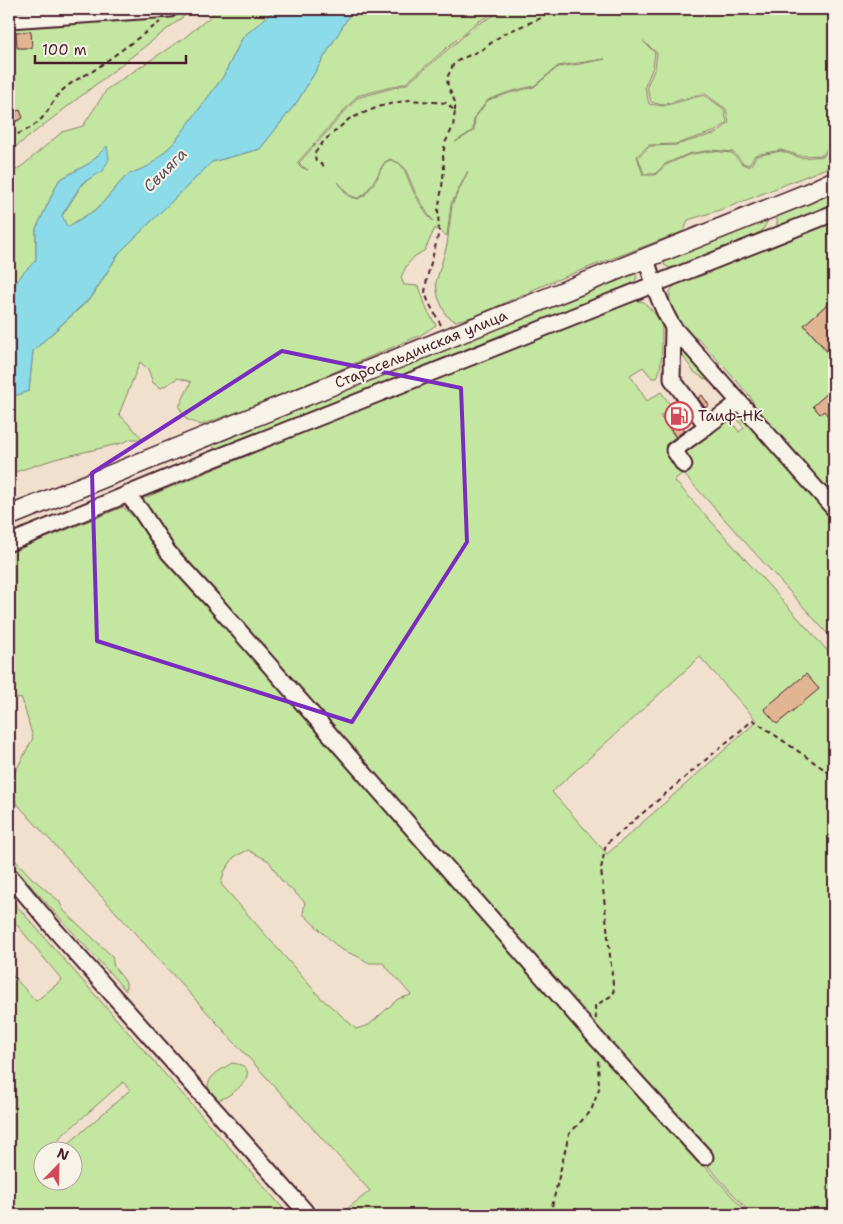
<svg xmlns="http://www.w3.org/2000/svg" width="843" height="1224" font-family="'Shantell Sans',sans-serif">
  <rect width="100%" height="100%" fill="#f1e0ce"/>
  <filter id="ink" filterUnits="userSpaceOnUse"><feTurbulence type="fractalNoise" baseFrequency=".02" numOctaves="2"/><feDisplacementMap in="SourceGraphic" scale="10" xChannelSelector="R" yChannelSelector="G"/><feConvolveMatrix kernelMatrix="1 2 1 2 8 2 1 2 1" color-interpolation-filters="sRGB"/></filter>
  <g filter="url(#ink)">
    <g fill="#c3e6a0" stroke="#868266" fill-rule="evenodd">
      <path d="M9 9H193L9 152Z"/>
      <path d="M217 9H276L243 37 223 77 174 143 149 166 127 175 97 209 67 227 62 216 83 183 103 170 107 147 90 163 59 180 36 229V260L23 273 9 293V174L22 166 62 132 83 126 107 89 184 38 210 17Z"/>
      <path d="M353 9H502L477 22 406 83 357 96 297 163 301 167 308 170 302 166 299 163 357 98 407 84 478 24 506 9H834V138L823 155 800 156 781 150 755 155 749 165 743 163 733 152 712 150 688 154 665 164 655 174H644L638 157 650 146 676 145 717 133 729 123 726 109 704 93 662 105 651 102 647 86 655 68 657 53 643 41 655 53 653 67 645 86 649 104 663 106 704 95 724 109 727 123 716 131 676 144 649 145 637 156 643 175H655L666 165 688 155 711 151 732 153 742 164 750 167 756 156 781 151 801 158 824 156 834 139V165L729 207 688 220 684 231 546 284 476 316 455 321 446 315 438 297 436 282 447 245 452 205 468 171 451 204 447 236 435 228 425 250 414 257 407 265 401 277 404 285 419 286 427 310 436 325 421 335 257 405 201 425 186 419 179 407 191 382 178 378 161 388 153 383 148 369 140 362 119 414 143 439H131L122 443 55 459 9 474V398L29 390 33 351 92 297 119 253 212 162 260 149 297 102ZM605 59 580 64 558 67 534 87 510 93 488 100 475 118 474 131 455 142 473 130 474 118 488 100 509 92 534 86 558 66ZM390 159 399 163 405 168 415 192 428 214 433 221 427 215 414 193 404 169 399 163 391 160 385 162 381 168 377 179 365 195 358 199 348 196 338 182 349 195 357 198 364 195 376 178 385 162Z"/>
      <path d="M834 186V205L777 226V216L779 211Z"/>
      <path d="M771 215 762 231 748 238 676 268H670L664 265 665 261 667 258Z"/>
      <path d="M834 217V302L832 300 804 325 831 357 834 355V500L759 416 750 396 697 337 690 338 669 312 670 291 676 284 685 278H694L710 273 718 265Z"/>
      <path d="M632 272 635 273 637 277 634 282 631 285 575 308 225 448H214L212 445 215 443 303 408Z"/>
      <path d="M634 300 644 302 662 322C661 340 664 362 657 378H652L643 367 630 375 647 401 661 392 672 407 660 416 675 437 665 445 682 468 684 453 695 445V443L729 417 739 432 744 428 735 416 739 415 747 418 834 515V641L683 473 674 480 834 658V1215H752L708 1166 711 1158 171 551 138 502 142 499 585 316ZM700 657 757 721 607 854 552 792Z"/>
      <path d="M685 353H688L714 385 694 372 684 358 683 356Z"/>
      <path d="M123 507 140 523 163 556 388 814 749 1215H339L370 1191 9 795V777L13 776 33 738 22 699 9 697V553ZM248 850 269 861 281 880 305 902 303 914 340 949 359 957 369 963H383L411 995 398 999 369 1025 356 1029 341 1015 321 998 221 884 224 872 234 857Z"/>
      <path d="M12 857 32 878 59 901 64 911 112 956 114 967 126 982V991L11 864Z"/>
      <path d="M9 897 289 1215H9V972L36 1001 62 980 13 920 9 917ZM123 1082 130 1090 60 1151 72 1152V1182H42V1152L51 1151 48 1148Z"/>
      <path d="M232 1063C269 1067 230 1100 216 1100 197 1082 217 1072 232 1063Z"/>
    </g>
    <path fill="#8cdbe9" stroke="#72909d" d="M276 9H353L297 102 260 149 212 162 119 253 92 296 33 351 29 391 9 398V293L23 273 36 260V229L59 180 90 163 107 146 109 159 103 171 82 183 62 215 67 227 97 209 127 175 149 166 174 143 223 77 243 37Z"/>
    <g fill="#e2b592" stroke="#4a1f2b">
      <path d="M31 31 32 48H17L16 32Z"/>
      <path d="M20 110 23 118 13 123 9 114Z"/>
      <path d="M834 298V348L829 353 804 325Z"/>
      <path d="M830 391 834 396V423L824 411 820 414 813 406Z"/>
      <path d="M702 395 709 405 705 408 698 398Z"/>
      <path d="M683 409 690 419 681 426 685 430 676 437 662 417 671 410 675 415Z"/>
      <path d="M806 674 819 689 777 724 764 709Z"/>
    </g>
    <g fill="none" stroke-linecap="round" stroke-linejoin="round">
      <defs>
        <g id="minor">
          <path d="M9 20 170 9"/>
          <path d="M646 258C653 282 660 306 673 327L834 509"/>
          <path d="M673 327 672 379 707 426 739 402"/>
          <path d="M684 465 674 450 707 426"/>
          <path d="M127 494 141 511 168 552 213 601 597 1039 705 1157"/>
          <path d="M9 543 206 462 834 213"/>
          <path d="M9 875 56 931 305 1211"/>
        </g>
        <path id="major" d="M9 516 646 258 806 194 834 181"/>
      </defs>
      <use href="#minor" stroke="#4a1f2b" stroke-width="19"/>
      <use href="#major" stroke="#4a1f2b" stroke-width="22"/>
      <g stroke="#4a1f2b" stroke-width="2" stroke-dasharray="5 4" stroke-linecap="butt">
        <path d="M455 111V102L448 86 447 78 453 65 459 60 483 49 503 34 541 18 551 9"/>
        <path d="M9 137C25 132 37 126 47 112 51 106 54 100 58 95 67 84 81 77 93 71L160 22"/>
        <path d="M324 166 316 161 314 154 324 141 349 119 381 106 409 100 446 103 455 111 453 127 445 143 443 155 444 169 442 187 438 211 439 232 427 278 425 293 429 303 441 325"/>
        <path d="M596 1019 595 1006 614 994 601 869 606 844 753 720 834 776"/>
        <path d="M550 1215 569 1134 591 1111 599 1089 598 1058"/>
      </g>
      <use href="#minor" stroke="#f7f3e8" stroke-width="15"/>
      <use href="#major" stroke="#f7f3e8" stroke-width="19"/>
    </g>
  </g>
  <path fill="none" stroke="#7b2cbf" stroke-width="4" stroke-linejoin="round" d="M282 351 461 388 467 542 352 722 97 641 92 473Z"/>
  <defs>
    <symbol id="fuel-ring" viewBox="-11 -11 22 22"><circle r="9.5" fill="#f7f3e8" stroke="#d1495b" stroke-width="1.5"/><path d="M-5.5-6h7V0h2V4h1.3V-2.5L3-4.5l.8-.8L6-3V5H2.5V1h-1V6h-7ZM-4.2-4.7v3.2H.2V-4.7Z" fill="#d1495b"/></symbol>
  </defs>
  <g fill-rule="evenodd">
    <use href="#fuel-ring" x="663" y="400" width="32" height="32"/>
  </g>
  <g text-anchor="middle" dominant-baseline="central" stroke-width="4" stroke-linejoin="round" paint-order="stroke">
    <g font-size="15" fill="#4a1f2b" stroke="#f7f3e8">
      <text transform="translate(421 349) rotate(-22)">Старосельдинская улица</text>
    </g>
    <g font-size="15" fill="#4a1f2b" stroke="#f7f3e8" text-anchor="start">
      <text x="698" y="416">Таиф-НК</text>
    </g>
    <g font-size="16" font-style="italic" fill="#5a4e5a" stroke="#f7f3e8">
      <text transform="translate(165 170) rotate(-45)">Свияга</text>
    </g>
  </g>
  <rect width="843" height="1224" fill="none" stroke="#f7f3e8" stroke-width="30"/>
  <rect x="15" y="15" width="813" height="1194" fill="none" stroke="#4a1f2b" stroke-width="2" filter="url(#ink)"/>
  <g transform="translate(58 1166) rotate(23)"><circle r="24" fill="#f7f3e8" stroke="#b29e9c"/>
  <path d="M0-4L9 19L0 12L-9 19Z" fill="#d1495b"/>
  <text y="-8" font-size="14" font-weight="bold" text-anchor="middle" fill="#4a1f2b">N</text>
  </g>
  <path d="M35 55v8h151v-8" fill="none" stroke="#4a1f2b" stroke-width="2.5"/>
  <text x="42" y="55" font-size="15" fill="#4a1f2b" stroke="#f7f3e8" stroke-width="4" paint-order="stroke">100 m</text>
</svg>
